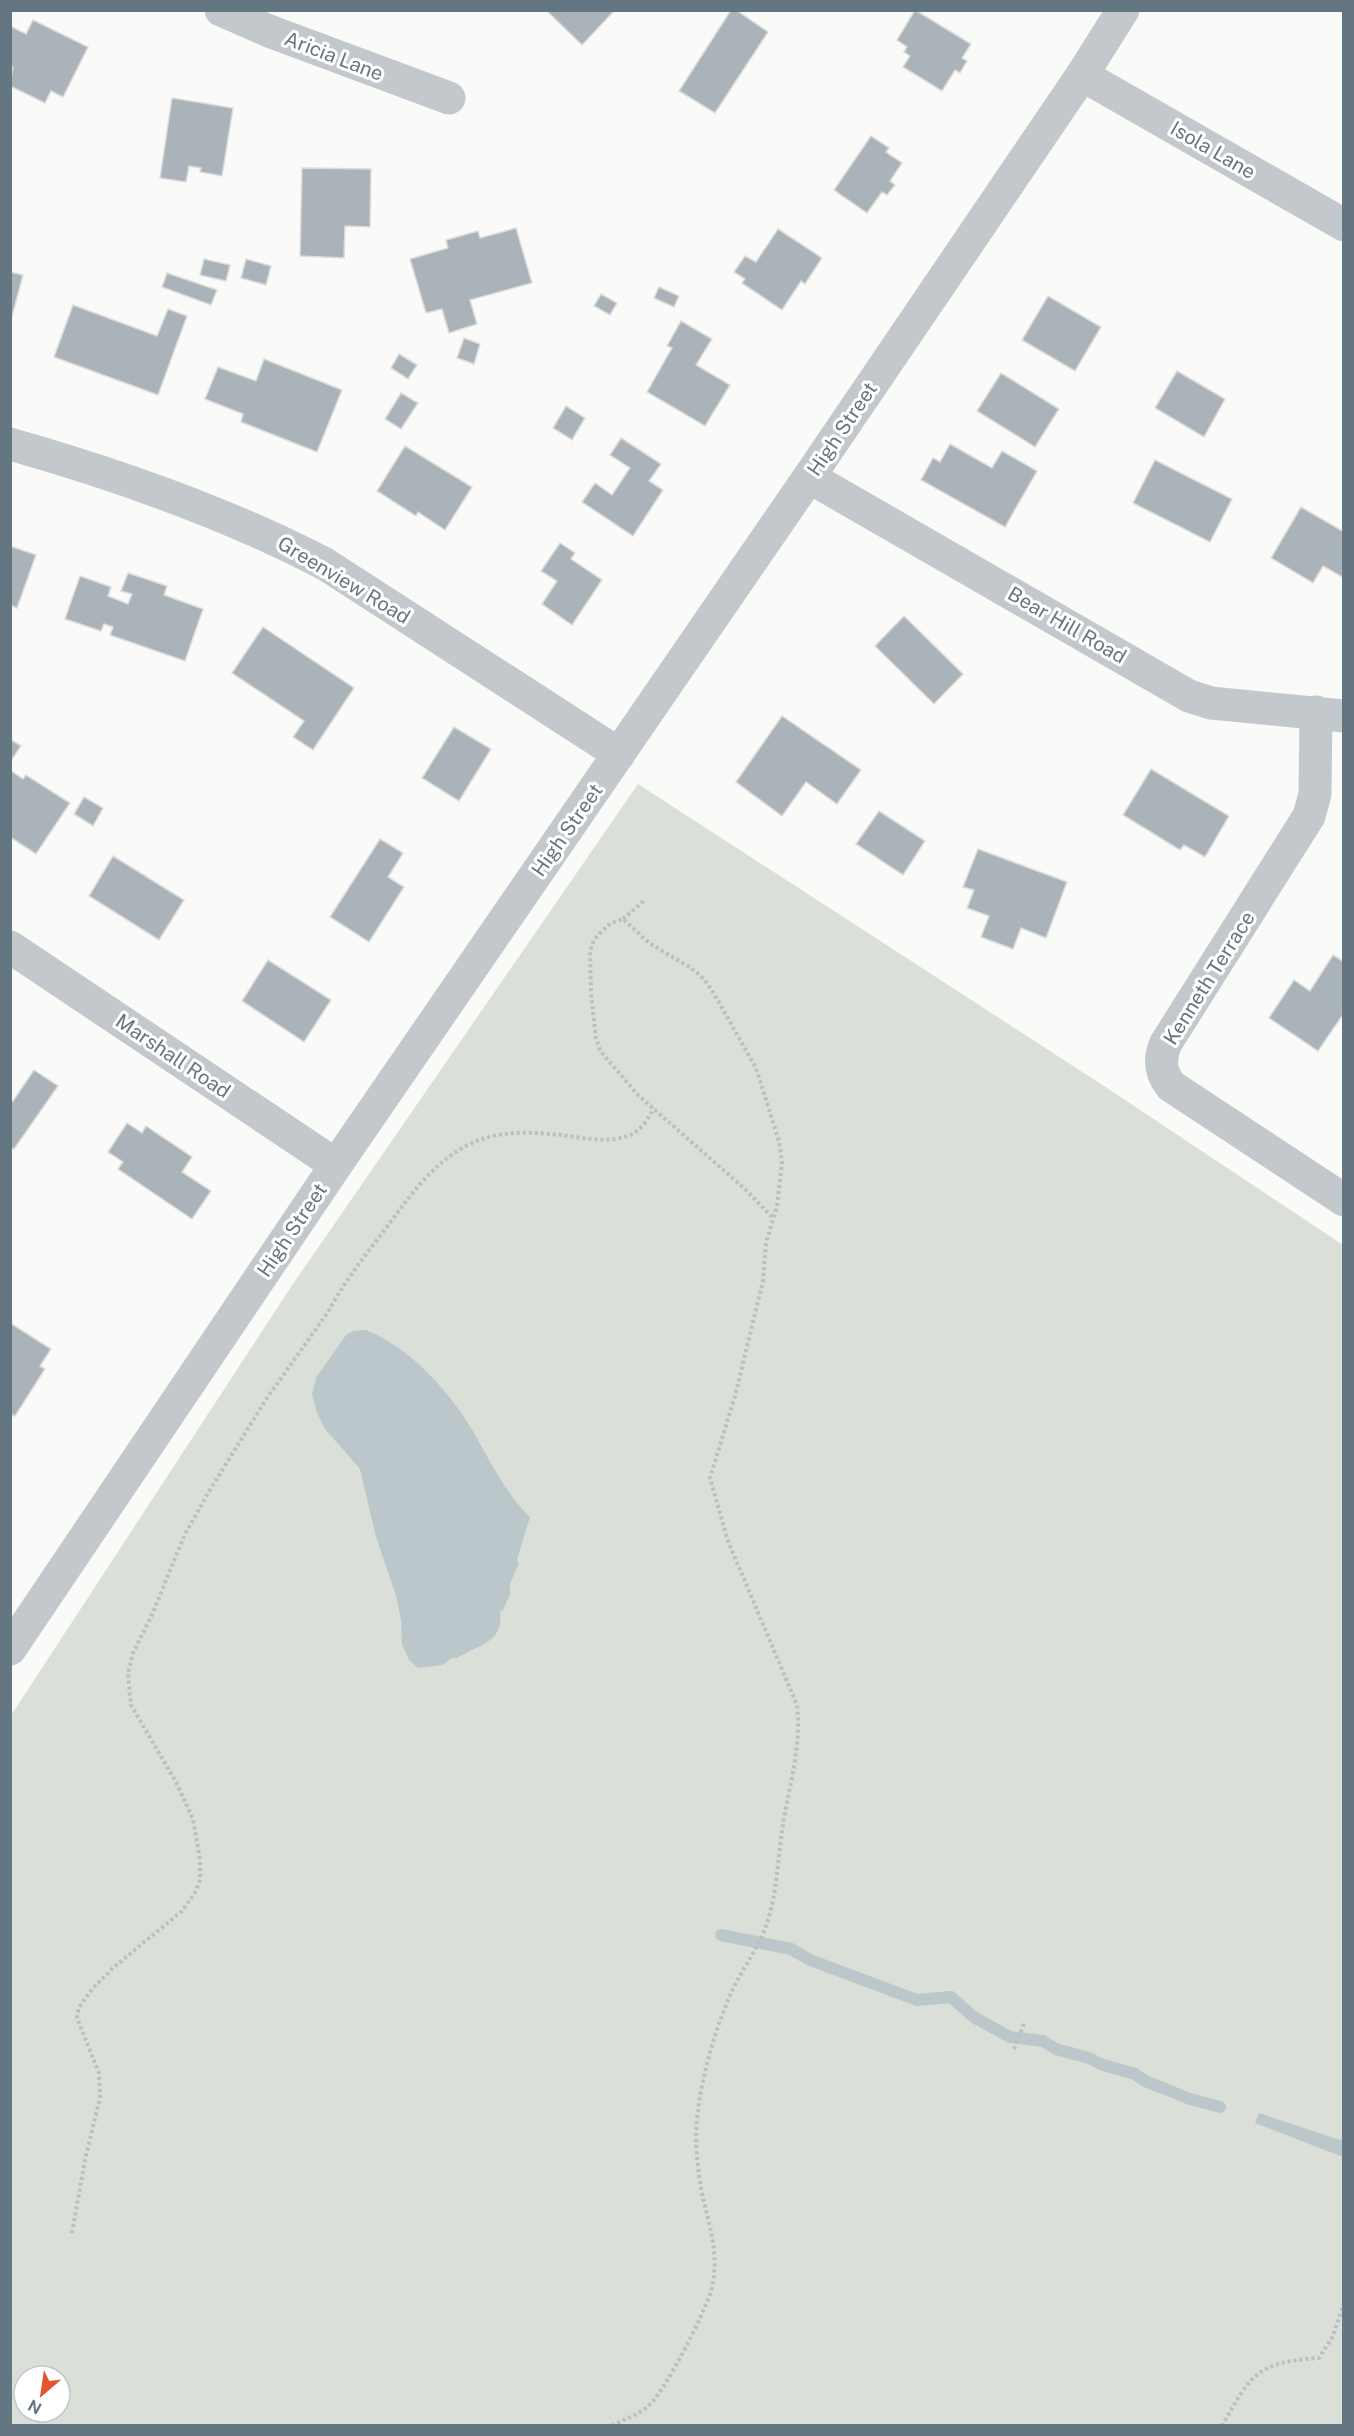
<svg xmlns="http://www.w3.org/2000/svg" width="1354" height="2436" font-family="'Public Sans',sans-serif">
  <rect width="100%" height="100%" fill="#fafaf8"/>
  <path fill="#dadfd7" fill-rule="evenodd" d="M638 784 1104 1086 1343 1245V2425H11L10 1717 291 1287ZM24 2376H60V2412H24Z"/>
  <g fill="#bbc7cb">
    <path d="M366 1330C410 1347 451 1393 474 1433 490 1461 506 1494 530 1517L517 1560 519 1563 510 1584V1594L503 1610 500 1611C504 1643 479 1644 457 1658H452L442 1665 418 1668 409 1660 402 1644 401 1620 396 1596 376 1537 360 1469 325 1429 317 1413 312 1394 316 1378 346 1335 353 1331Z"/>
    <path d="M1259 2113 1343 2141V2157L1255 2123Z"/>
  </g>
  <g fill="none" stroke-linecap="round" stroke-linejoin="round">
    <path stroke="#bbc7cb" stroke-width="12" d="M721 1935 791 1949 810 1960 917 2000 951 1997 975 2018 1010 2037 1043 2041 1056 2049 1089 2058 1103 2065 1135 2074 1145 2081 1190 2099 1220 2107"/>
  </g>
  <g fill="#aab3b9" stroke="#dcdcda" stroke-width="1.5">
    <path d="M546 10H615L582 45Z"/>
    <path d="M731 10H736L768 32 715 113 679 91Z"/>
    <path d="M915 10 971 44 962 58 967 61 960 73 955 70 942 91 903 67 910 56 904 52 907 47 897 40Z"/>
    <path d="M33 20 88 47 63 97 51 91 45 103 10 86 13 67 10 66V26L26 34Z"/>
    <path d="M172 98 233 108 222 176 200 172 201 168 189 166 186 182 160 178Z"/>
    <path d="M871 136 889 148 886 152 902 163 890 181 895 185 887 195 882 192 867 213 834 190Z"/>
    <path d="M302 168 371 169 370 227 345 226 344 258 300 256Z"/>
    <path d="M516 228 532 283 470 300 477 324 449 333 442 309 426 313 410 259 448 248 446 240 478 231 480 238Z"/>
    <path d="M778 229 822 258 805 284 801 281 782 310 742 283 745 279 734 272 745 256 756 262Z"/>
    <path d="M204 259 230 265 226 281 200 275Z"/>
    <path d="M246 259 271 266 266 285 241 278Z"/>
    <path d="M10 272 23 275 10 324Z"/>
    <path d="M167 273 217 290 211 305 162 287Z"/>
    <path d="M659 287 679 296 674 307 654 298Z"/>
    <path d="M601 294 617 303 610 315 594 306Z"/>
    <path d="M1048 296 1101 327 1075 371 1022 340Z"/>
    <path d="M73 305 157 336 168 309 187 316 158 395 54 357Z"/>
    <path d="M681 321 712 339 696 365 730 385 705 426 647 392 672 348 667 346Z"/>
    <path d="M464 338 480 344 474 364 457 358Z"/>
    <path d="M399 354 417 365 408 379 391 368Z"/>
    <path d="M264 359 342 390 317 452 241 422 243 414 205 399 218 367 256 381Z"/>
    <path d="M1177 371 1225 399 1204 437 1155 408Z"/>
    <path d="M1001 373 1059 409 1035 447 977 411Z"/>
    <path d="M401 393 418 403 401 429 385 419Z"/>
    <path d="M566 406 585 418 572 440 553 428Z"/>
    <path d="M621 438 661 464 649 481 663 490 633 536 582 502 595 483 612 495 630 468 610 455Z"/>
    <path d="M950 444 992 468 1002 451 1037 471 1005 527 921 480 933 458 940 462Z"/>
    <path d="M405 446 472 487 445 530 418 512 416 516 377 491Z"/>
    <path d="M1155 460 1232 499 1210 542 1133 503Z"/>
    <path d="M1301 507 1344 532V578L1323 566 1313 583 1271 558Z"/>
    <path d="M560 543 575 553 571 559 602 580 572 625 542 604 557 581 541 571Z"/>
    <path d="M10 546 36 555 17 608 10 605Z"/>
    <path d="M128 573 167 586 164 595 203 609 185 661 110 635 113 627 104 624 101 631 65 619 80 576 111 587 108 596 128 604 132 594 121 591Z"/>
    <path d="M904 616 963 674 934 704 875 646Z"/>
    <path d="M263 627 354 688 313 750 293 737 304 721 232 673Z"/>
    <path d="M782 716 861 770 837 804 806 782 782 816 736 782Z"/>
    <path d="M454 727 491 749 459 801 422 778Z"/>
    <path d="M10 739 21 746 10 762Z"/>
    <path d="M1151 769 1229 816 1205 857 1184 845 1180 850 1123 815Z"/>
    <path d="M10 770 23 779 26 775 70 803 36 854 10 837Z"/>
    <path d="M84 797 103 808 93 826 74 814Z"/>
    <path d="M879 811 925 841 903 875 856 844Z"/>
    <path d="M380 839 403 853 388 877 404 887 369 942 330 917Z"/>
    <path d="M978 849 1067 882 1046 938 1021 928 1013 949 981 937 989 916 967 908 974 890 963 887Z"/>
    <path d="M113 856 184 900 159 940 89 896Z"/>
    <path d="M1333 955 1344 962V1013L1318 1051 1269 1018 1294 980 1310 991Z"/>
    <path d="M268 960 331 1000 304 1042 242 1001Z"/>
    <path d="M34 1070 58 1086 14 1149 10 1147V1100L13 1101Z"/>
    <path d="M127 1123 142 1133 146 1126 192 1157 182 1172 211 1191 192 1219 118 1169 123 1162 108 1152Z"/>
    <path d="M10 1323 51 1349 40 1366 45 1369 15 1416 10 1414Z"/>
  </g>
  <g fill="none" stroke-linecap="round" stroke-linejoin="round">
    <g stroke="#bbbfc2" stroke-width="4" stroke-dasharray="3 3" stroke-linecap="butt">
      <path d="M623 919 645 900"/>
      <path d="M1014 2049 1025 2021"/>
      <path d="M72 2233 85 2160 100 2098 99 2073 77 2018 79 2007 93 1988 114 1967 182 1911 196 1891 200 1880V1859L193 1819 176 1782 131 1705 128 1674 133 1653 151 1617 185 1534 208 1493 267 1398 328 1312C342 1286 359 1263 377 1240 405 1204 429 1163 472 1143 500 1130 532 1132 562 1135 584 1138 613 1145 634 1133 643 1128 649 1117 654 1108"/>
      <path d="M612 2426C624 2419 638 2415 648 2406 664 2394 705 2312 711 2291 721 2253 708 2224 701 2188 697 2164 694 2135 698 2111 703 2071 716 2026 733 1989 742 1970 755 1953 763 1933 777 1902 777 1864 782 1831 788 1789 802 1748 797 1705L728 1541 710 1478 735 1396 763 1281 766 1243 777 1206 782 1163 779 1141 756 1068 713 992 704 979 691 968 649 943 623 919 611 923 602 931 594 940 590 951 591 994 596 1039 601 1052 638 1095 745 1189 773 1218"/>
      <path d="M1222 2426C1251 2374 1257 2362 1319 2358L1333 2336 1344 2303"/>
    </g>
    <g stroke="#c3c8cc" stroke-width="33">
      <path d="M221 10 269 31 449 98"/>
      <path d="M1082 75 1344 225"/>
      <path d="M10 444C119 475 225 512 325 564L619 754"/>
      <path d="M809 477 1189 696 1211 703 1344 716"/>
      <path d="M1316 712 1315 794 1309 816 1166 1043C1159 1058 1160 1072 1171 1086L1344 1200"/>
      <path d="M10 947 336 1165"/>
      <path d="M10 1649 336 1165 809 477 1082 75 1123 10"/>
    </g>
  </g>
  <g text-anchor="middle" dominant-baseline="central" stroke-width="6" stroke-linejoin="round" paint-order="stroke">
    <g font-size="20" fill="#657683" stroke="#fff">
      <text transform="translate(334 56) rotate(21)">Aricia Lane</text>
      <text transform="translate(1213 150) rotate(30)">Isola Lane</text>
      <text transform="translate(842 429) rotate(-56)">High Street</text>
      <text transform="translate(344 580) rotate(31)">Greenview Road</text>
      <text transform="translate(1067 625) rotate(30)">Bear Hill Road</text>
      <text transform="translate(567 830) rotate(-55)">High Street</text>
      <text transform="translate(1209 978) rotate(-58)">Kenneth Terrace</text>
      <text transform="translate(173 1056) rotate(34)">Marshall Road</text>
      <text transform="translate(292 1230) rotate(-56)">High Street</text>
    </g>
  </g>
  <rect width="1354" height="2436" fill="none" stroke="#657683" stroke-width="24"/>
  <g transform="translate(42 2394) rotate(209)"><circle r="28" fill="#ffffff" stroke="#c1c8cd" stroke-width="1.5"/>
  <path d="M0-4.5L10 22L0 15L-10 22Z" fill="#e4572e"/>
  <text y="-9" font-size="16" font-weight="bold" text-anchor="middle" fill="#657683">N</text>
  </g>
</svg>
